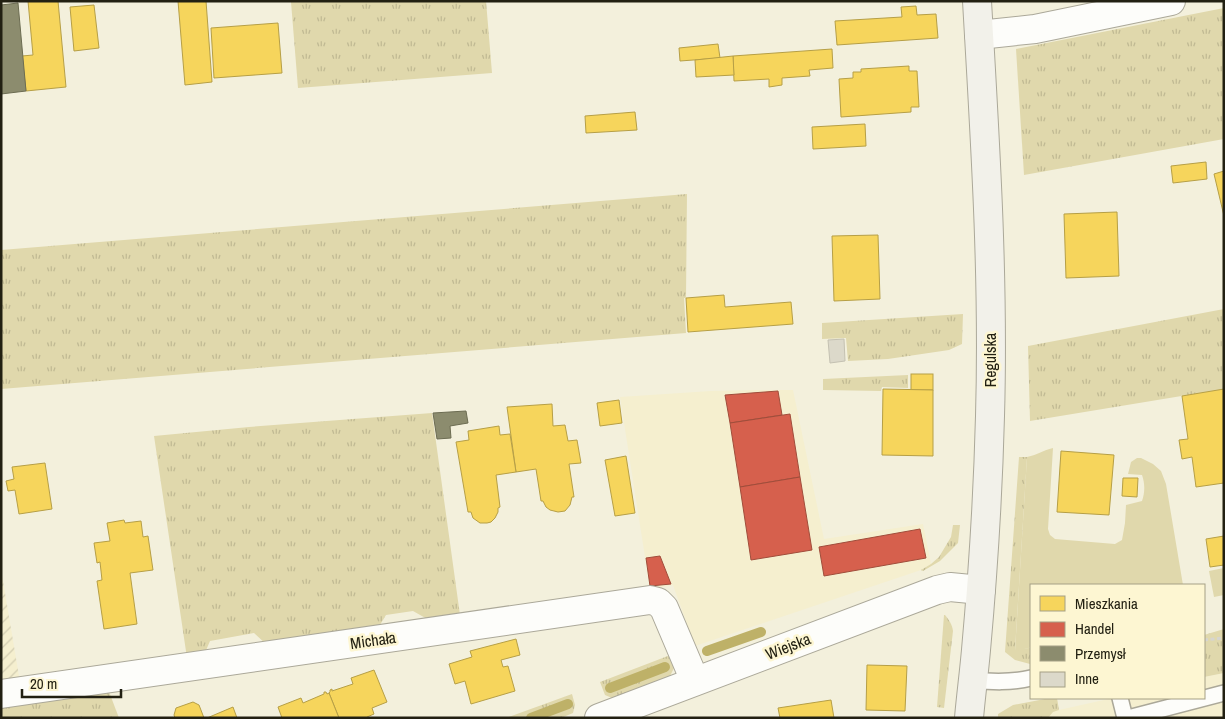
<svg xmlns="http://www.w3.org/2000/svg" width="1225" height="719" font-family="'Archivo Narrow',sans-serif">
  <defs>
    <pattern id="industrial-furrows" width="10" height="10" patternUnits="userSpaceOnUse" patternTransform="scale(1.25)"><rect width="10" height="10" fill="#f5efcf"/><path d="M-1 1l2-2M0 10L10 0M9 11l2-2" fill="none" stroke="#d2cdb1"/></pattern>
    <pattern id="grass-tufts" width="24" height="20" patternUnits="userSpaceOnUse" patternTransform="scale(1.25)"><rect width="24" height="20" fill="#e0d8ac"/><path d="M3 7l-1-3M5 7V3M7 7l1-3M15 17l-1-3M17 17v-4M19 17l1-3" fill="none" stroke="#c0b993"/></pattern>
  </defs>
  <rect width="100%" height="100%" fill="#f3f0dc"/>
  <g fill="#f5efcf">
    <path d="M754 390H793L824 539 923 524 931 564 921 570 695 646 673 585 650 589 620 397 711 391Z"/>
    <path d="M1224 673V718H1048L1053 711 1059 710 1113 698H1204V677Z"/>
  </g>
  <path fill="url(#industrial-furrows)" d="M1 569 20 682 1 685Z"/>
  <g fill="url(#grass-tufts)">
    <path d="M298 1H486L492 73 298 88 291 2Z"/>
    <path d="M1224 8V139L1024 175 1016 49Z"/>
    <path d="M687 194 686 298H684L686 333 1 389V250Z"/>
    <path d="M1224 309V389L1030 421 1028 346Z"/>
    <path d="M963 314 962 344 949 350 888 359 848 361 846 338 822 339V323Z"/>
    <path d="M908 375V388L882 387 881 391 823 390V379Z"/>
    <path d="M432 413 460 615 429 620 413 611 386 615 378 628 267 645 254 633 210 641 204 655 187 658 154 436 249 427Z"/>
    <path d="M1019 457H1027L1015 650 1029 648 1031 646V663L1030 664 1015 660 1005 652Z"/>
    <path d="M953 525H960L958 543 940 561 923 571 921 570 931 564 939 557 951 537Z"/>
    <path d="M944 615H945C949 620 952 624 953 631L944 708 937 707Z"/>
    <path d="M1224 629V673L1204 677V654L1205 653 1204 635Z"/>
    <path d="M673 654 675 666 670 676 612 698 605 695 600 682Z"/>
    <path d="M108 689 119 718H1V706Z"/>
    <path d="M572 694 575 705 573 713 561 718H506Z"/>
    <path d="M1050 698H1057L1059 710 1053 712 1048 718H998V714L1013 705Z"/>
  </g>
  <g fill="#e0d8ac">
    <path d="M1053 448 1048 529 1050 535 1055 539 1115 544 1122 540 1125 523 1126 505 1142 501C1145 492 1145 484 1142 475L1128 474 1131 462 1137 458H1141L1153 464 1161 471 1166 484 1183 585H1031V646L1029 648 1015 651 1027 457C1038 455 1043 450 1053 448Z"/>
    <path d="M1224 568V595L1214 597 1209 571Z"/>
  </g>
  <g fill="#f6d55c" stroke="#b69f46">
    <path d="M28 1H58L66 87 26 91 22 56 33 55Z"/>
    <path d="M178 1H206L212 82 185 85Z"/>
    <path d="M94 5 99 48 74 51 70 7Z"/>
    <path d="M916 6 917 15 936 14 938 38 837 45 835 21 902 17 901 7Z"/>
    <path d="M278 23 282 73 214 78 211 28Z"/>
    <path d="M718 44 720 58 680 61 679 48Z"/>
    <path d="M832 49 833 68 809 70 810 76 782 78V85L769 87V79L734 81 733 56Z"/>
    <path d="M733 56 734 75 696 77 695 60Z"/>
    <path d="M909 66V71H917L919 107H911V112L841 117 839 79 853 78V72H861V69Z"/>
    <path d="M635 112 637 130 586 133 585 116Z"/>
    <path d="M865 124 866 146 813 149 812 127Z"/>
    <path d="M1206 162 1207 179 1173 183 1171 166Z"/>
    <path d="M1224 171V216L1214 174Z"/>
    <path d="M1117 212 1119 276 1066 278 1064 214Z"/>
    <path d="M878 235 880 299 834 301 832 236Z"/>
    <path d="M724 295 725 307 791 302 793 324 688 332 686 298Z"/>
    <rect x="911" y="374" width="22" height="16"/>
    <path d="M883 389 933 390V456L882 455Z"/>
    <path d="M1224 389V483L1196 487 1192 457 1182 459 1179 440 1188 439 1182 396Z"/>
    <path d="M619 400 622 423 600 426 597 403Z"/>
    <path d="M552 404 553 426 565 425 568 441 577 440 581 463 569 464 574 497H572L570 505 565 511 558 512 550 510 546 507 543 501H541L536 469 516 472 507 407Z"/>
    <path d="M499 426 500 435 510 434 516 472 496 475 500 507 498 508V512L495 518 491 522 487 523H480L473 518 471 512H468L456 442 469 440 468 431Z"/>
    <path d="M1061 451 1114 455 1109 515 1057 512Z"/>
    <path d="M626 456 635 513 615 516 605 460Z"/>
    <path d="M45 463 52 509 19 514 15 490 8 491 6 481 14 479 12 467Z"/>
    <path d="M1123 478H1138L1137 497 1122 496Z"/>
    <path d="M124 520 125 523 141 521 143 537 148 536 153 570 130 573 137 624 104 629 97 581 102 580 100 562 97 563 94 543 110 541 107 523Z"/>
    <path d="M1224 536V565L1210 567 1206 539Z"/>
    <path d="M516 639 520 655 501 660 503 667 508 666 515 691 471 704 465 681 455 684 449 664 472 657 470 651Z"/>
    <path d="M867 665 907 666 905 711 866 710Z"/>
    <path d="M374 670 387 702 372 708 374 714 367 717 368 718H339L329 693 330 692V690L332 689V691L353 684 351 678Z"/>
    <path d="M324 692H326L327 694 329 693 339 718H282L278 707 301 698 303 703 324 694Z"/>
    <path d="M831 700 834 718H780L778 708Z"/>
    <path d="M193 702 199 705 204 718H175L174 715 176 708Z"/>
    <path d="M233 707 237 718H207Z"/>
  </g>
  <g fill="#d6604d" stroke="#a04d3b">
    <path d="M778 391 782 415 730 423 725 395Z"/>
    <path d="M790 414 800 477 740 487 730 423Z"/>
    <path d="M800 477 812 550 751 560 740 487Z"/>
    <path d="M920 529 926 558 824 576 819 547Z"/>
    <path d="M660 556 671 584 650 586 646 558Z"/>
  </g>
  <g fill="#8c8c6e" stroke="#6c6c52">
    <path d="M18 3 26 91 1 94V5Z"/>
    <path d="M466 411 468 423 450 426 451 438 437 439 433 413Z"/>
  </g>
  <g fill="none" stroke-linecap="round" stroke-linejoin="round">
    <g stroke="#beb168" stroke-width="10">
      <path d="M707 651 761 632"/>
      <path d="M610 688 665 667"/>
      <path d="M531 718 568 704"/>
    </g>
  </g>
  <path fill="#dcd9ca" stroke="#c4c1b2" d="M844 339 845 361 830 363 828 340Z"/>
  <g fill="none" stroke-linecap="round" stroke-linejoin="round">
    <defs>
      <g id="lane">
        <path d="M972 680C992 682 1011 683 1031 678"/>
        <path d="M1120 698 1125 718"/>
        <path d="M1128 718 1224 693"/>
      </g>
      <g id="street">
        <path d="M979 35 1035 29 1171 1"/>
        <path d="M1 694 650 600 658 602 664 608 695 681"/>
        <path d="M599 718 937 590 950 587 981 590"/>
      </g>
      <path id="secondary" d="M969 718C971 695 974 673 976 650 983 573 988 494 990 416 994 278 985 139 977 1"/>
    </defs>
    <use href="#lane" stroke="#aba899" stroke-width="18"/>
    <use href="#street" stroke="#aba899" stroke-width="30"/>
    <use href="#secondary" stroke="#aba899" stroke-width="30"/>
    <path stroke="#d6d5cf" stroke-width="3" stroke-dasharray="4 2.5" stroke-linecap="butt" d="M1204 640 1224 638"/>
    <use href="#lane" stroke="#fdfdfa" stroke-width="15"/>
    <use href="#street" stroke="#fdfdfa" stroke-width="28"/>
    <use href="#secondary" stroke="#f2f1ea" stroke-width="28"/>
  </g>
  <g text-anchor="middle" dominant-baseline="central" stroke-width="5" stroke-linejoin="round" paint-order="stroke">
    <g font-size="16" fill="#222012" stroke="#fdf6d2">
      <text transform="translate(990 360) rotate(-90)">Regulska</text>
      <text transform="translate(373 640) rotate(-8)">Michała</text>
      <text transform="translate(788 646) rotate(-21)">Wiejska</text>
    </g>
  </g>
  <rect width="1225" height="719" fill="none" stroke="#222012" stroke-width="5"/>
  <rect x="1030" y="584" width="175" height="115" fill="#fdf6d2" stroke="#a5a085"/>
  <rect x="1040" y="596" width="25" height="15" fill="#f6d55c" stroke="#a5a085"/>
  <text x="1075" y="609" font-size="15" fill="#222012">Mieszkania</text>
  <rect x="1040" y="622" width="25" height="15" fill="#d6604d" stroke="#a5a085"/>
  <text x="1075" y="634" font-size="15" fill="#222012">Handel</text>
  <rect x="1040" y="646" width="25" height="15" fill="#8c8c6e" stroke="#a5a085"/>
  <text x="1075" y="659" font-size="15" fill="#222012">Przemysł</text>
  <rect x="1040" y="672" width="25" height="15" fill="#dcd9ca" stroke="#a5a085"/>
  <text x="1075" y="684" font-size="15" fill="#222012">Inne</text>
  <path d="M22 689v8h99v-8" fill="none" stroke="#222012" stroke-width="2.5"/>
  <text x="30" y="689" font-size="15" fill="#222012" stroke="#fdf6d2" stroke-width="4" paint-order="stroke">20 m</text>
</svg>
